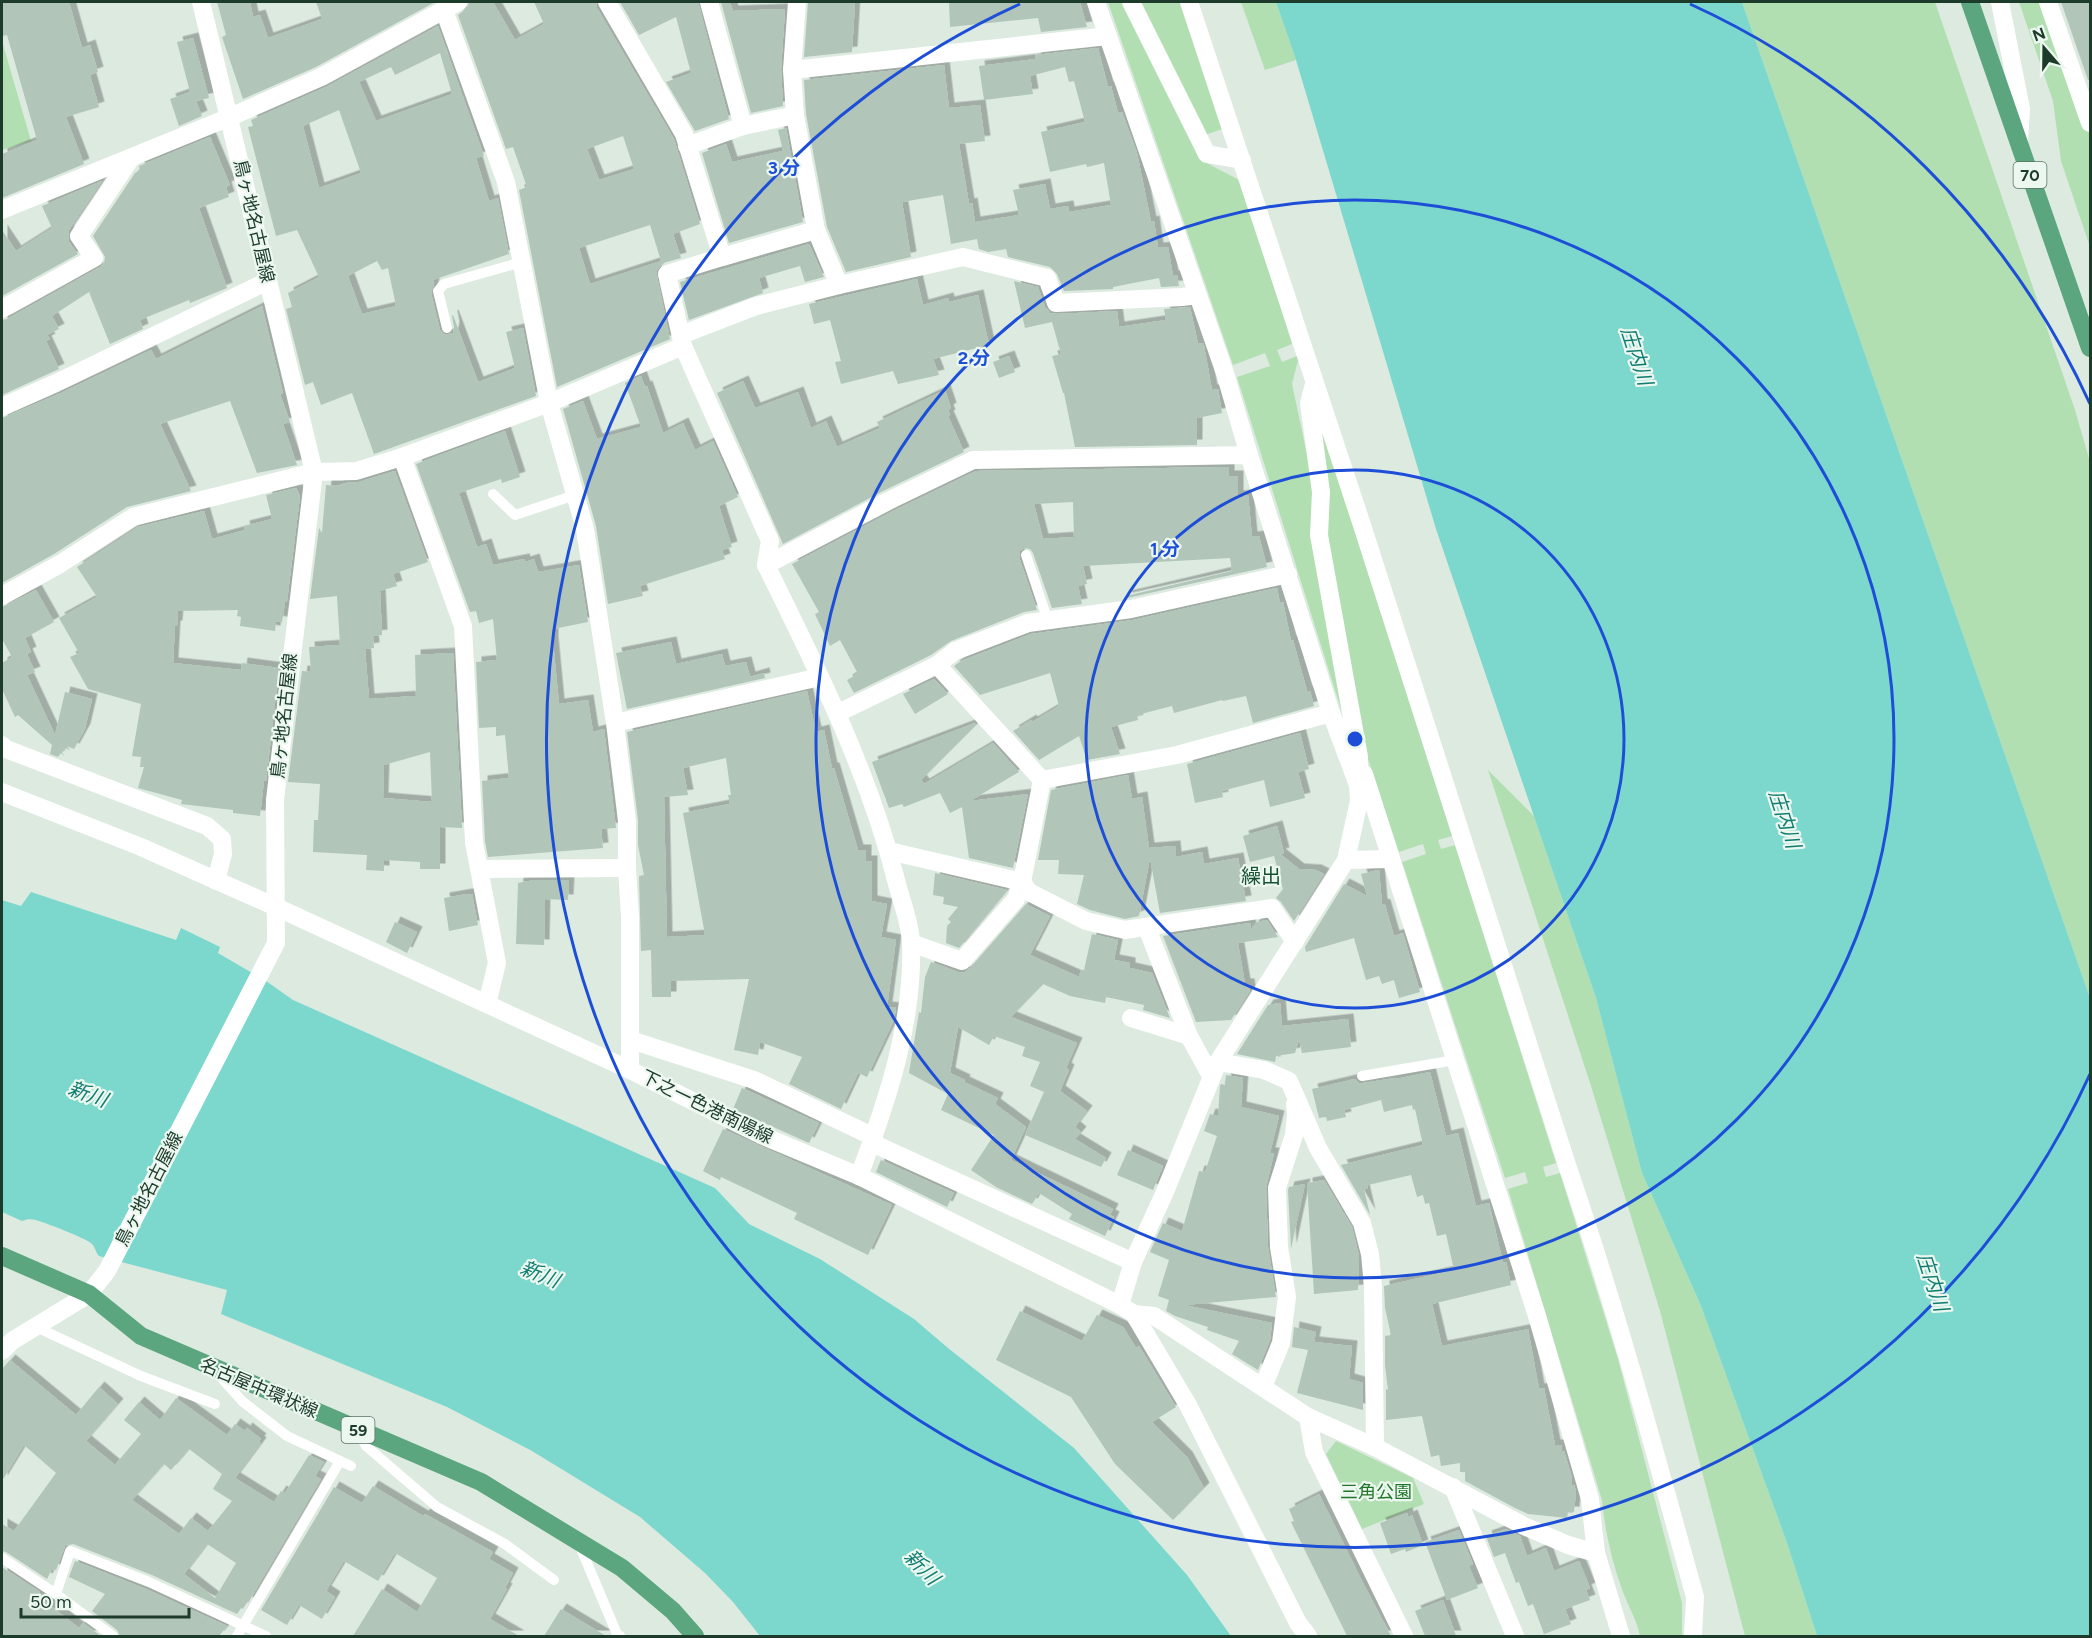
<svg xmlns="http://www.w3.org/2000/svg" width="2092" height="1638" font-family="Figtree,'Noto Sans JP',sans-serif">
  <defs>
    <filter id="shadow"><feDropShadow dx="5.5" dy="-5.5" stdDeviation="0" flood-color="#0004"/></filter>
  </defs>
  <rect width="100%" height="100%" fill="#dceae0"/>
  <g fill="#b1dfb1">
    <path d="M1108 2H1122L1186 127 1199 159 1241 181 1292 344 1277 350 1282 362 1297 356 1298 360 1292 384 1315 492 1345 722 1237 377 1270 366 1265 353 1233 365Z"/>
    <path d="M1138 2H1182L1225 128 1205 135Z"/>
    <path d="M1241 2H1276L1296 60 1265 70Z"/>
    <path d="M1742 2H1935L2075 410 2090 462V998Z"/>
    <path d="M2019 2H2044L2090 134V247L2061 161 2053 101Z"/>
    <path d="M2 41 31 141 2 150Z"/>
    <path d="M1318 417 1452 836 1438 840 1441 849 1455 845 1556 1163 1543 1167 1546 1177 1560 1173 1618 1359 1682 1603V1636H1640C1637 1620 1629 1608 1623 1592 1612 1562 1605 1532 1602 1500L1508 1189 1528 1183 1525 1172 1505 1178 1402 862 1426 854 1423 844 1399 852 1366 753 1325 534Z"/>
    <path d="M1488 770 1534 816 1596 998 1642 1173 1701 1306 1787 1543 1817 1636H1745L1660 1311 1591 1086Z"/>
    <path d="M1336 1441 1413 1478 1424 1504 1362 1529 1326 1454Z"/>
  </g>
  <g fill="#7cd8cd">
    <path d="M1276 2H1742L2090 998V1636H1817L1787 1543 1701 1306 1642 1173 1596 998 1436 529 1296 60Z"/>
    <path d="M31 892 176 940 181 928 220 947 218 953 266 981 293 1000 715 1188 749 1224 820 1259 914 1319 948 1348 1074 1448 1187 1575 1231 1636H760L733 1602 705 1573 640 1517 532 1451 447 1407 221 1314 227 1290 99 1256C96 1253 95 1247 92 1244 86 1238 46 1223 36 1220 30 1219 27 1219 22 1221L2 1212V900L21 906Z"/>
  </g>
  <g fill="#b1c5b8" fill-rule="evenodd" filter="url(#shadow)">
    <path d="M2 2H69L82 48 90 45 98 72 90 75 99 107 66 117 84 164 2 198V154L37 140 7 35 2 36Z"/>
    <path d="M217 2H250L253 17 260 15 268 38 322 19 316 2H435L316 67 243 99 222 37 226 35Z"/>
    <path d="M469 2H493L515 40 544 24 534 2H596L597 8 674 139 700 224 673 234 681 258 663 263 656 271 670 339 557 387 519 190 527 187 513 147 506 149 458 15 467 8ZM623 136 634 169 599 180 587 149ZM650 225 661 261 590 284 579 248Z"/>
    <path d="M620 2H698L729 119 695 131 666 82 691 73 676 17 639 35Z"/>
    <path d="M721 2H730L733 11 785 9 781 69 783 106 751 113Z"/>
    <path d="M808 2H855L852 52 804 57Z"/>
    <path d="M949 2H1080L1087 27 1041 32 1038 18 950 27Z"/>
    <path d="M2061 2H2091V79L2088 80Z"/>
    <path d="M438 26 484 156 476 158 489 201 498 198 509 254 433 280 434 284 431 293 440 330 445 335 453 333 454 327 452 316 453 315 478 382 515 368 506 332 523 328 536 396 374 454 352 393 321 405 313 382 305 385 286 309 292 307 288 293 319 277 297 230 276 236 248 127 253 126 251 120 326 87ZM440 53 452 94 376 121 359 82 391 67 395 75ZM339 110 361 173 319 188 303 126ZM377 261 382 270 388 268 396 306 362 314 348 276Z"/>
    <path d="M193 38 209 98 196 101 202 116 179 126 170 99 190 92 177 42Z"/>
    <path d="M1098 48 1108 87 1111 86 1118 113 1122 112 1137 153 1151 222 1154 221 1158 248 1168 247 1173 276 1177 275 1179 286 1161 287 1159 278 1113 287V289L1064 291 1057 274 1050 267 1008 257 1006 249 988 252 979 249 977 239 951 244 943 195 902 202 911 257 846 272 827 227 806 114 804 80 944 65 949 108 980 105 985 141 959 144 969 204 972 203 975 222 1019 215 1013 190 1045 184 1050 209 1068 206 1069 212 1111 205 1104 163 1087 167 1086 164 1050 172 1041 132 1085 122 1074 81 1069 82 1065 67 1030 76 1033 94 984 100 979 66 1036 59 1035 55Z"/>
    <path d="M786 128 803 222 729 243 702 153 726 144 732 162 783 151 778 130Z"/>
    <path d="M210 137 230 185 226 187 229 197 199 208 227 288 190 303 189 300 140 320 143 329 110 344 89 292 52 316 59 329 47 335 50 339 46 341 59 369 2 395V320L7 319 100 267 104 263 105 257 93 236 135 173 140 170 139 166Z"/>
    <path d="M102 181 69 230 68 237 69 242 78 254 2 296V230L16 251 52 228 42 206Z"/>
    <path d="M809 244 824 277 805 282 800 266 759 278 763 293 689 320 680 282Z"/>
    <path d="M917 279 923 305 948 298 949 302 978 295 989 345 933 359 939 375 898 384 893 371 841 384 835 362 841 361 830 320 814 324 809 304Z"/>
    <path d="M1014 281 1038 287 1045 307 1050 313 1057 314 1117 311 1119 327 1166 320 1164 309 1190 307 1198 344 1203 343 1204 346 1212 390 1218 389 1222 413 1197 418V445L1075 447 1064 393H1063L1052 356 1061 354 1052 322 1025 328Z"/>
    <path d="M262 306 283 393 280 394 290 422 283 424 297 465 257 473 230 401 160 424 191 491 127 507 54 554 2 583V418L61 393 151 350 156 359Z"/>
    <path d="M1009 356 1015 372 999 378 993 362Z"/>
    <path d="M641 376 645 387 647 386 663 433 683 423 695 450 713 441 738 497 719 506 732 547 722 550 725 559 640 586 643 596 608 604 596 526 563 409 583 401 597 439 641 427 625 383Z"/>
    <path d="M743 381 755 408 798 392 811 428 826 421 837 447 880 428 877 422 945 390 951 408 948 410 950 415 948 416 964 452 883 491 783 544 717 393Z"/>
    <path d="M505 431 520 477 502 483 501 479 459 493 477 547 486 544 493 565 524 559 525 562 534 559 538 572 579 565 588 622 553 629V642L559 704 588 700 593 732 604 729 616 828 601 829 603 848 488 857 485 841 482 781 509 778 505 735 496 736V727L479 728 476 662 497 660 493 619 479 623 476 611 470 612 416 464Z"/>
    <path d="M1229 467V476H1238V496L1248 495 1252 537 1259 536 1267 567 1127 598 1126 596 1232 571 1230 558 1083 566 1087 584 1078 586 1082 604 1052 608 1033 553 1030 549 1024 548 1020 551 1019 557 1037 610 1024 612 951 641 931 655 854 693 847 680 856 675 855 672H857L840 640 830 646 815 614 819 612 792 564 893 511 976 471ZM1073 502 1074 537 1043 539 1034 504Z"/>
    <path d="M395 471 428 562 393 574 397 586 380 591 382 635 373 636 374 648 365 649 369 699 416 696 415 655 453 653 462 828 440 827V869H420V862L384 860V871L366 870 367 855 313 852 314 820H318L320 784 288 782 302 671 311 672 309 647 340 645 337 596 310 599 319 528 322 533 326 485 336 486 346 483 359 482ZM430 752 432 802 383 798 384 765Z"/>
    <path d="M296 488 300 496 287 601 285 602 282 622 276 621 275 631 240 626 241 617 237 616 238 610 178 611 177 626H175L173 663 241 670 242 663 279 668 266 781 264 780 260 816 233 813V810L181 804 182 800 138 788 144 767H140L141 757 132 756 141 704 88 689 70 657 79 653 59 618 97 597 77 567 138 527 204 511 212 539 245 530 244 526 272 519 266 495Z"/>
    <path d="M1277 588 1280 603 1283 602 1291 641 1293 640 1307 691H1310L1314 706 1253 723 1246 696 1223 701 1222 700 1174 713 1172 706 1137 715 1138 720 1111 727 1120 754 1087 760 1079 736 1039 760 1013 731 1031 720 1032 722 1059 706 1050 673 980 695 954 666 961 661 1031 634 1133 620Z"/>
    <path d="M36 590 54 622 25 638 31 652 27 654 35 672 27 675 55 735 65 692 92 699 85 729 74 749 67 746 62 752 64 756 61 753 58 757 50 754 52 745 18 715 15 717 2 689V663L12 657 2 639V607Z"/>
    <path d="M671 642 676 664 722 654 725 666 746 662 750 677 764 673 765 678 627 709 616 653Z"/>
    <path d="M934 679 948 694 915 714 903 694Z"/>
    <path d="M807 691 816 732 824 730 832 768H834L858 850H866V861H872V901L887 904 881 937 896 940 887 1007 896 1008 894 1020 867 1077 858 1073 841 1109 789 1084 802 1057 760 1042 758 1055 734 1050 749 979 671 981V997H652L651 950 641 951 639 876 644 875 638 845V820L627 732ZM726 758 731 795H728L730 804 683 813 705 935 667 937 664 797 688 795 683 768Z"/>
    <path d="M975 723 976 725 921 780 924 784 993 743 1019 772 970 801 1028 794 1013 868 969 858 962 807 950 813 940 793 904 807 902 804 889 808 872 762Z"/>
    <path d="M1300 733 1309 769 1298 772 1305 798 1270 807 1264 780 1222 791 1223 797 1195 803 1187 764Z"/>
    <path d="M1128 775 1132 799 1142 797 1149 848 1175 846 1176 857 1202 852 1204 864 1238 858 1246 901 1160 913 1150 858 1139 916 1125 919 1090 910 1077 904 1084 875 1058 874 1059 860H1038L1051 790Z"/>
    <path d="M1277 826 1284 853 1280 854 1299 869 1316 870 1324 874 1294 921 1281 902 1276 898 1283 889 1274 856 1250 862 1243 836Z"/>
    <path d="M1379 870 1382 904 1385 905 1394 936 1403 933 1420 992 1399 998 1394 980 1382 984 1379 976 1366 980 1354 938 1306 952 1305 947 1344 884 1367 896 1361 874Z"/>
    <path d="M935 873 1007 890 959 948 946 943 947 926 951 922 948 919 958 907 943 904 944 897 933 895Z"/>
    <path d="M535 880H569L568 900 545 899 544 945 516 944 518 883Z"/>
    <path d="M467 894H472L478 925 449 931 444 898Z"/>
    <path d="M1026 904 1050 916 1030 955 1079 977 1081 970H1084L1092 934 1118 940 1114 960 1130 963V968L1152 973 1170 1018 1143 1010 1144 1005 1106 997 1105 1003 1070 996 1043 984 1011 1017 1077 1043 1066 1068 1069 1070 1060 1091 1087 1111 1075 1127 1081 1132 1075 1139 1106 1158 1101 1167 1025 1135 1044 1092 1030 1086 1040 1062 1022 1056 1025 1047 994 1036 989 1045 958 1027 950 1073 965 1080 964 1082 998 1098 995 1104 1026 1127 1011 1160 1113 1209 1110 1215 1114 1217 1105 1236 1069 1219 1072 1214 1039 1193 1032 1204 996 1187 971 1170 994 1135 941 1110 948 1094 909 1073 919 1012 921 1013 925 977 931 962 958 972H965L970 968Z"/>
    <path d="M1267 920 1278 937 1238 943 1245 984H1249L1250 991 1231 1020 1196 1022 1163 936 1250 923 1251 929 1257 922Z"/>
    <path d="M395 922 417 932 407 953 386 942Z"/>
    <path d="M1280 1003 1282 1026 1348 1019 1351 1047 1302 1053 1299 1039 1295 1053 1276 1056 1275 1062 1237 1054 1268 1005Z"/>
    <path d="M1430 1072 1446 1136 1458 1133 1476 1206 1489 1203 1503 1263 1506 1262 1511 1285 1432 1304 1442 1346 1528 1329 1539 1389 1544 1388 1555 1445H1562V1451H1564L1572 1478V1485H1574L1576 1492 1574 1512H1568L1567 1518 1528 1514 1515 1508 1465 1481V1472H1460V1463L1441 1466 1439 1455 1431 1457 1422 1416 1386 1420V1389L1388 1390 1385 1365V1336L1391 1335 1385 1308 1384 1286 1454 1270 1446 1234 1437 1236 1429 1203 1425 1204 1423 1195 1417 1197 1411 1175 1368 1185V1188L1364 1189 1370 1215 1341 1165 1423 1145 1415 1109 1413 1110 1412 1105 1384 1112 1381 1100 1344 1110 1346 1117 1327 1121 1326 1117 1319 1118 1312 1089 1355 1079 1359 1083H1363L1395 1078 1396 1079Z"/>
    <path d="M1226 1075 1243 1078 1241 1107 1279 1116 1270 1153H1274L1266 1188 1268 1247 1276 1297 1184 1305 1272 1323 1270 1340 1258 1370 1232 1354 1239 1341 1207 1330 1208 1327 1175 1316 1166 1311 1169 1300 1158 1296 1169 1260 1150 1252 1163 1223 1182 1231 1199 1171 1205 1172 1217 1136 1204 1131 1210 1114 1218 1116 1220 1086 1221 1084 1225 1085Z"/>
    <path d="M742 1088 819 1123 809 1143 733 1109Z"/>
    <path d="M723 1129 892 1205 868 1255 794 1219 797 1213 721 1177 720 1180 703 1171Z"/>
    <path d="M1128 1150 1163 1166 1153 1190 1117 1175Z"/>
    <path d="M881 1160 954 1193 947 1207 876 1172Z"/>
    <path d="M1324 1180 1352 1227 1359 1256 1358 1290 1314 1294 1307 1183Z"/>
    <path d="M1305 1184 1291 1249 1288 1190 1289 1187Z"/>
    <path d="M1020 1311 1082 1341 1097 1315 1123 1327 1136 1348 1139 1346 1176 1407 1152 1422 1187 1457 1204 1488 1173 1520 1115 1464 1071 1397 996 1360Z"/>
    <path d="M1294 1327 1316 1332 1314 1342 1352 1346 1349 1379 1363 1383V1410L1297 1393 1308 1350 1292 1347Z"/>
    <path d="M10 1360 76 1415 99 1387 118 1404 86 1441 115 1465 141 1434 124 1420 139 1402 160 1420 176 1398 227 1435 235 1424 245 1431 247 1428 261 1439 259 1441 261 1443 235 1478 274 1502 281 1491 285 1493 309 1455 324 1462 315 1476 321 1479 248 1603 246 1601 237 1614 152 1575 73 1544 65 1546 56 1570 52 1569 47 1579 6 1552 2 1551V1524L14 1531 56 1473 24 1445 2 1481V1369ZM189 1449 222 1474 213 1489 232 1501 208 1531 191 1518 179 1534 132 1500 164 1464 171 1470ZM207 1544 236 1563 215 1598 184 1574Z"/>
    <path d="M373 1486 423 1516 425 1514 493 1552 489 1559 513 1573 505 1588 507 1589 490 1619 519 1636H353L382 1589 417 1612 437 1578 395 1553 378 1581 344 1561 326 1591 335 1597 322 1619 299 1605 287 1625 261 1610 334 1487 362 1503Z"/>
    <path d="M1319 1494 1363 1583 1391 1636H1347L1291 1522 1294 1521 1289 1509Z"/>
    <path d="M1407 1513 1408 1517 1412 1515 1423 1545 1406 1552 1405 1549 1391 1554 1380 1523Z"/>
    <path d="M1506 1529 1520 1536 1527 1556 1546 1548 1554 1571 1579 1561 1590 1588 1586 1590 1590 1600 1565 1609 1571 1624 1544 1634 1533 1604 1528 1606 1519 1582 1516 1583 1505 1553 1494 1557 1486 1536Z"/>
    <path d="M1459 1530 1473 1564 1469 1566 1478 1588 1447 1600 1425 1542Z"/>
    <path d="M75 1561 146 1589 227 1626 219 1636H120L117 1630 92 1611 105 1594 69 1577Z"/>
    <path d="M2 1567 40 1592 38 1596 79 1628 83 1623 101 1636H2Z"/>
    <path d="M1443 1600 1456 1636H1425L1415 1611Z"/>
    <path d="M561 1609 606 1636H544Z"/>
  </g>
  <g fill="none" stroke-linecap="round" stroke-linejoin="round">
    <g stroke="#fff" stroke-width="10">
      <path d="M447 328 438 291 444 284 522 262"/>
      <path d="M493 494 515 515 575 495"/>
      <path d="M1026 555 1048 621"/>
      <path d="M1362 1076 1455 1060"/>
      <path d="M36 1327 141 1376 215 1404"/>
      <path d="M217 1373 242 1401 287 1436 351 1466"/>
      <path d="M356 1429 366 1446 437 1507 505 1544 554 1580"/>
      <path d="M579 1544 617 1634 620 1636"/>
      <path d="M2 1558 56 1594 113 1636"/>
      <path d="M56 1594 70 1551 149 1582 266 1636"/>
      <path d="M237 1636 340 1461"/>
    </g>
    <g stroke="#fff" stroke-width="18">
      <path d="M607 2 684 134 722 257 667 274 683 346 770 541 766 565C816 667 868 769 896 880 901 900 910 922 911 942 914 1022 887 1102 859 1176"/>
      <path d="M709 2 743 126"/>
      <path d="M797 2 792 70 795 115 816 230 839 285"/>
      <path d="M1096 2 1225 373 1249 455 1331 713 1358 785 1359 801 1346 860 1218 1062 1164 1194 1133 1262 1120 1305"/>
      <path d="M1131 2 1207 154 1242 160"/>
      <path d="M1189 2 1363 528 1567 1165C1616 1308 1655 1452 1695 1597L1693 1636"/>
      <path d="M2000 2 2021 109 2019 142"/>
      <path d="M2048 2 2090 123"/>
      <path d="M444 10 506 182 549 403 585 529 615 723 627 821V868L630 917V1070"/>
      <path d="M792 70 1108 36"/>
      <path d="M687 146 743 126 795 115"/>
      <path d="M2 210 230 117 321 77 458 2"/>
      <path d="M722 257 816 230"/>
      <path d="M2 309 94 258 79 236 131 158"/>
      <path d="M681 335 756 306 839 285 963 257 1047 278 1056 303 1182 297 1197 295"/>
      <path d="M1314 384 1309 403 1321 492 1319 535 1359 757V771"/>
      <path d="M2 407 56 383 268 281"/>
      <path d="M402 457 463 626 474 842 497 963 487 1004"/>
      <path d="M766 565 888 501 973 460 1249 455"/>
      <path d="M2 596 60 564 133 517 314 472 356 471 402 457 549 403 683 346"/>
      <path d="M838 713 937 665 955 651 1028 623 1131 609 1288 574"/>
      <path d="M615 723 820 677"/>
      <path d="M2 745 6 749 207 826 222 839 223 854 216 881"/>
      <path d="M1364 774 1537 1316 1590 1499 1596 1553 1621 1636"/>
      <path d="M1042 780 1177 755 1331 713"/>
      <path d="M2 792 141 847 276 907"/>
      <path d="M889 851 1022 882 1029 892 1086 921 1125 930 1272 908 1295 942"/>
      <path d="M1346 860 1390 859"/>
      <path d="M479 869 627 868"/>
      <path d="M1147 928 1189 1036 1211 1076"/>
      <path d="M911 943 962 961 1016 899 1022 882 1042 780 937 665"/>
      <path d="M1131 1018 1189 1036"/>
      <path d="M631 1040 754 1080 874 1137"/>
      <path d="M1218 1062 1264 1070 1289 1081 1318 1148 1362 1223 1370 1254 1373 1286 1375 1447"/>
      <path d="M872 1143 1133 1262"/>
      <path d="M1134 1314 1154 1316 1308 1417 1375 1447 1524 1526 1568 1545 1596 1553"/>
      <path d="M1134 1314 1188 1405 1298 1623 1308 1636"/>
      <path d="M1263 1387 1281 1343 1287 1297 1279 1247 1277 1188 1294 1135 1296 1114 1295 1104"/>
      <path d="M1308 1417 1314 1452 1404 1636"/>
      <path d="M1453 1487 1515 1636"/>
    </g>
    <g stroke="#fff" stroke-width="18">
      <path d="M276 907 630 1070 761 1135 859 1176 1120 1305 1134 1314"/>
      <path d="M2 1351 12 1341 89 1294 107 1271 276 943 275 800 314 472 201 2"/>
    </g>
    <g stroke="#5ba67e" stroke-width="18">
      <path d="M1970 2 2090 348"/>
      <path d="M2 1256 89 1294 141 1336 481 1482 622 1568 673 1611 695 1636"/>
    </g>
  </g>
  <g fill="none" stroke="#1d4ed8" stroke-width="3">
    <circle cx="1355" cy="739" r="269"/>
    <circle cx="1355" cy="739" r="539"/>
    <path d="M2090 1074A808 808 0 1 1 1020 4M1690 4A808 808 0 0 1 2090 404"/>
  </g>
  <g text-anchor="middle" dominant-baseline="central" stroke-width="4.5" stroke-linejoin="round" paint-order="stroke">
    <g fill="#ecf7ef" stroke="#5a7366" stroke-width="1.5">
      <rect x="2013.5" y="162" width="33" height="26" rx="4.5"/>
      <rect x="341.5" y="1417" width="33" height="26" rx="4.5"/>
    </g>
    <g font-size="16" font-weight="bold" fill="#1c3b2b">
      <text x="2030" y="175">70</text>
      <text x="358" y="1430">59</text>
    </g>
    <g font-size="18" fill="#1c3b2b" stroke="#ecf7ef">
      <text transform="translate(254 221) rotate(77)">鳥ヶ地名古屋線</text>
      <text transform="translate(284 716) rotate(-84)">鳥ヶ地名古屋線</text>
      <text transform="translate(707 1107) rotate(26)">下之一色港南陽線</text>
      <text transform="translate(149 1189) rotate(-63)">鳥ヶ地名古屋線</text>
      <text transform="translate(259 1388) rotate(23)">名古屋中環状線</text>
    </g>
    <g font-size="18" fill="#22762c" stroke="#ecf7ef">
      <text x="1376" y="1492">三角公園</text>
    </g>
    <g font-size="20" font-style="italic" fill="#107d72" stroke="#ecf7ef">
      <text transform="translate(1637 356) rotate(72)">庄内川</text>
      <text transform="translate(1785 819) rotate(72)">庄内川</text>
      <text transform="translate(88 1094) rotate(20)">新川</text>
      <text transform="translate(540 1274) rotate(22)">新川</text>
      <text transform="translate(1933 1282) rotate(72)">庄内川</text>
      <text transform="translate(922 1567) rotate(45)">新川</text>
    </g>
    <g font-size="20" fill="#164f32" stroke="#ecf7ef">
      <text x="1261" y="876">繰出</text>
    </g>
  </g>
  <circle cx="1355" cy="739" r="9" fill="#1d4ed8" stroke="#ecf7ef" stroke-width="3"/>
  <g font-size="18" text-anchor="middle" font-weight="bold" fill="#1d4ed8" stroke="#ecf7ef" stroke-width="4.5" stroke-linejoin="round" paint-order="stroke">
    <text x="784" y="174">3 分</text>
    <text x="974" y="364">2 分</text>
    <text x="1165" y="555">1 分</text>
  </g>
  <rect width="2092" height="1638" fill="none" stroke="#1c3b2b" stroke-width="6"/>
  <g transform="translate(2044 48) rotate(340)" stroke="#ecf7ef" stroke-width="4.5" paint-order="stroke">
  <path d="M0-4.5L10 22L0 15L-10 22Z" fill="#1c3b2b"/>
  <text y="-9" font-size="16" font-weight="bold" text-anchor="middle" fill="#1c3b2b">N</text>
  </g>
  <path d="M21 1608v9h168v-9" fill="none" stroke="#1c3b2b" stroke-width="3"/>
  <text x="30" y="1608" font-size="18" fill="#1c3b2b" stroke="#ecf7ef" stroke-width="4.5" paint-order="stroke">50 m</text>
</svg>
